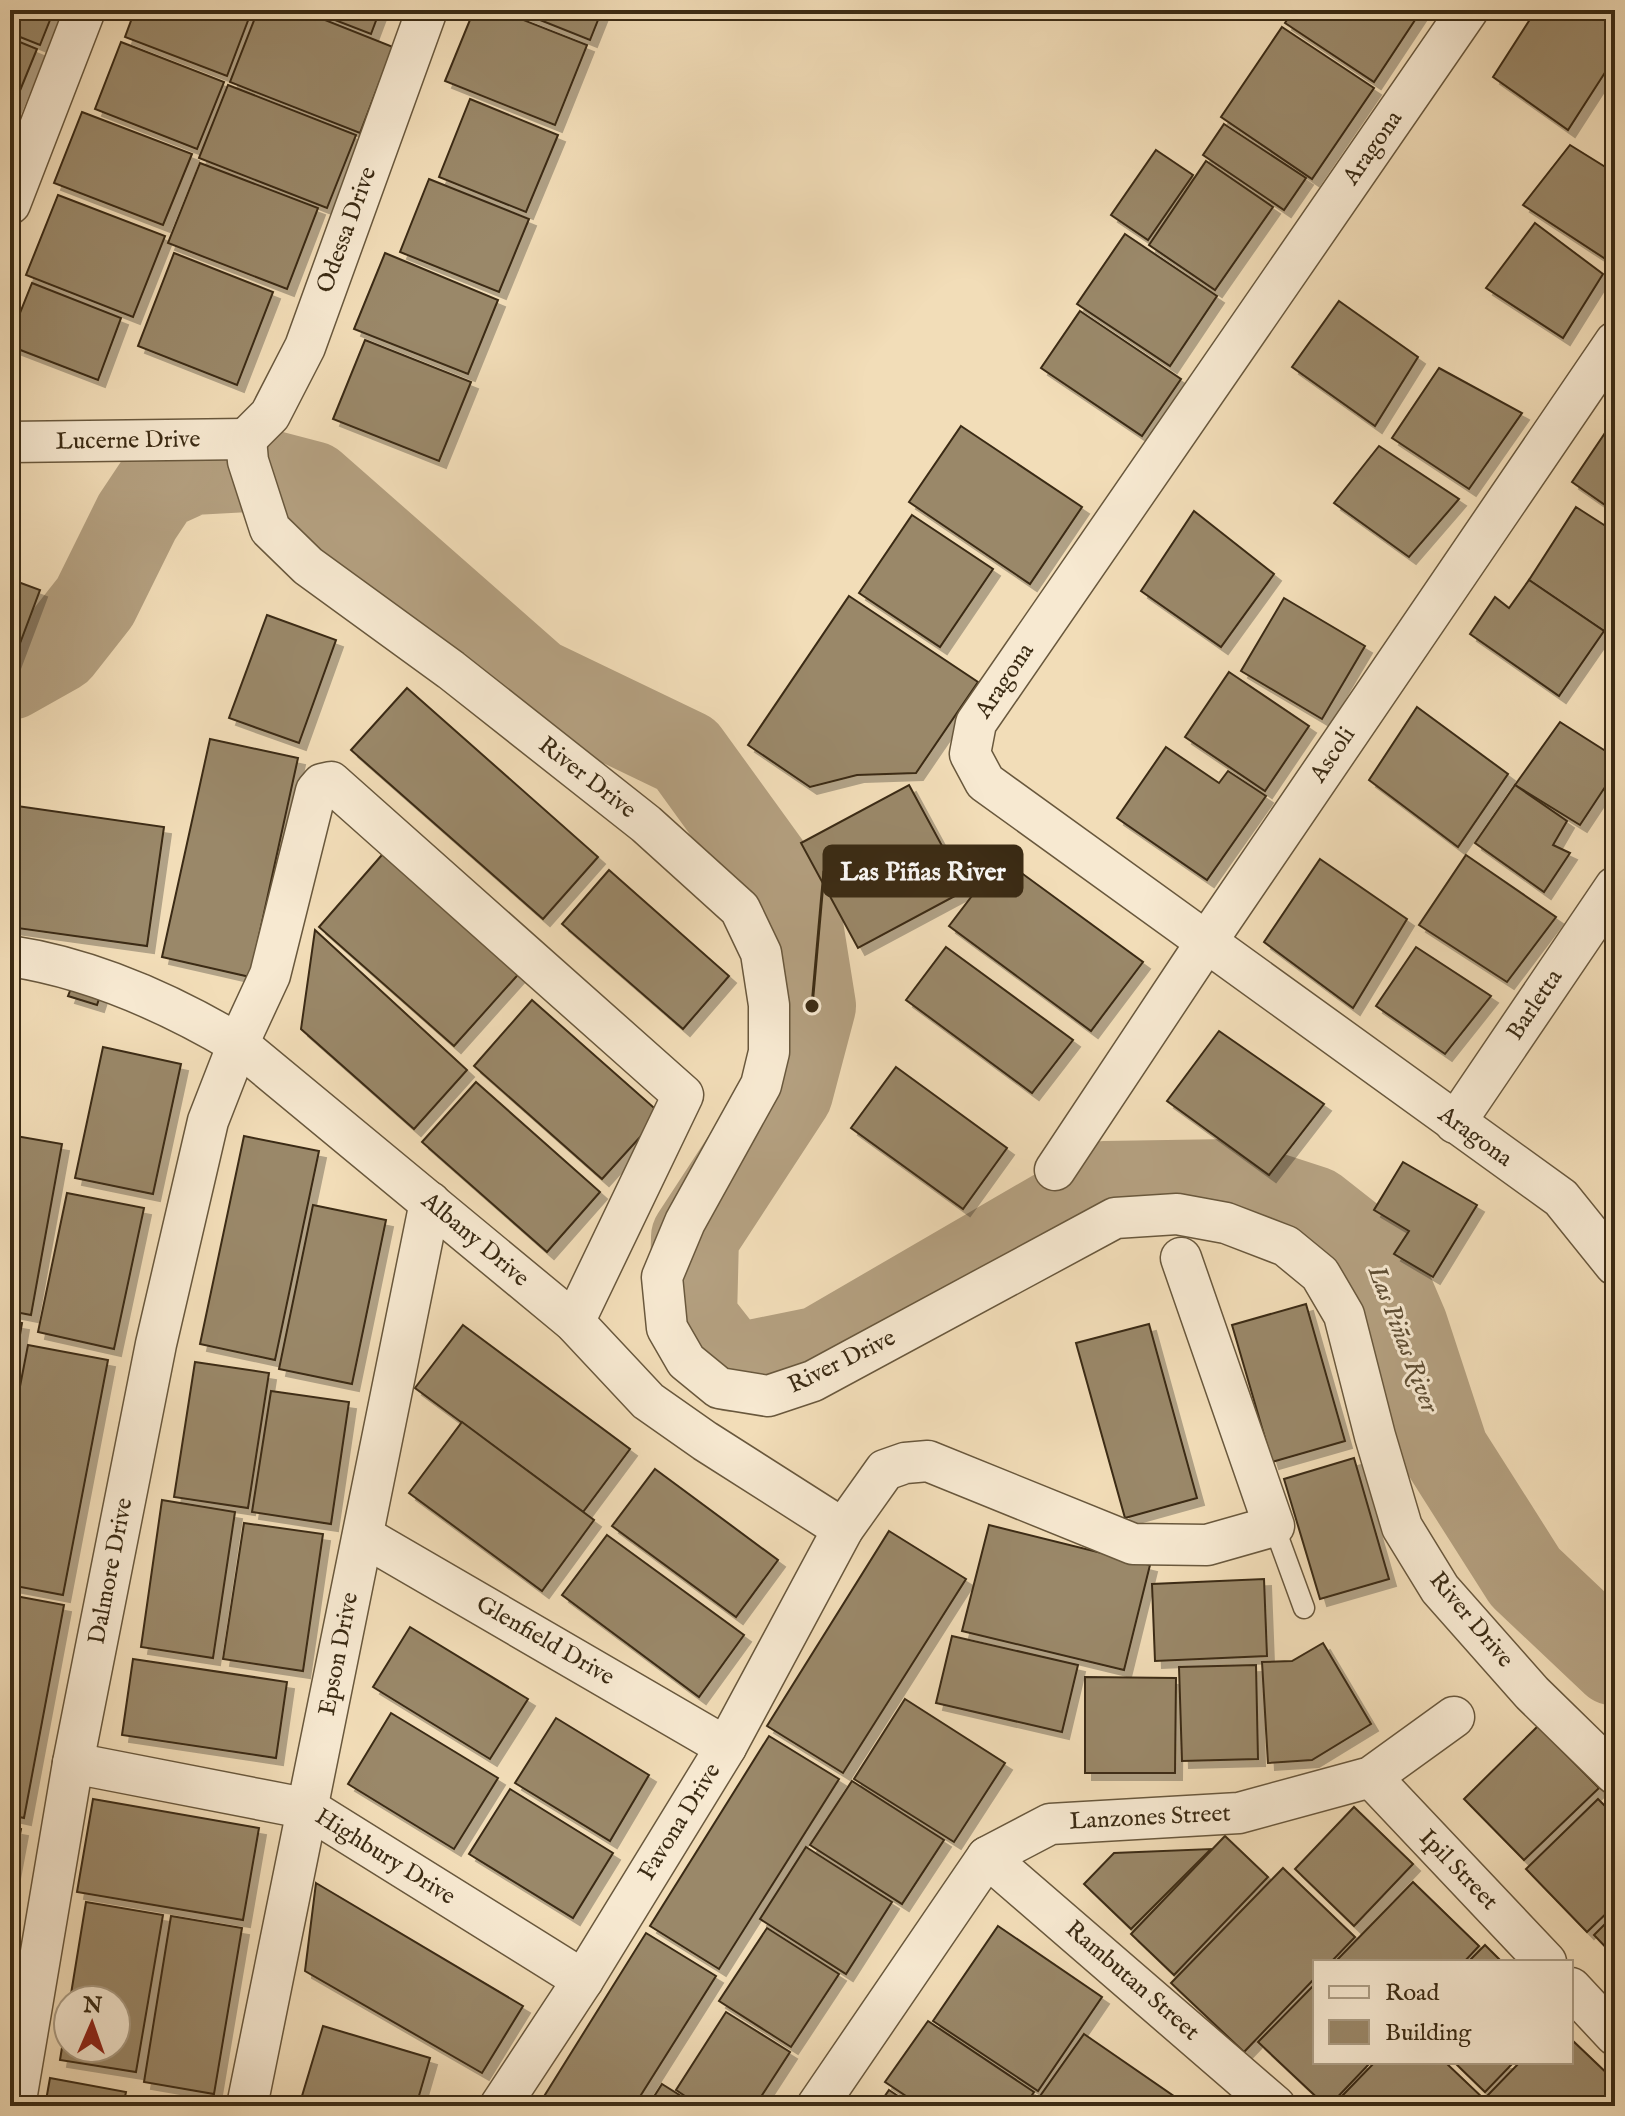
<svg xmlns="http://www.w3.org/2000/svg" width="1625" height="2116" font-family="'IM FELL English',serif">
  <defs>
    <filter id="shadow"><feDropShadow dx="7" dy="7" stdDeviation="0" flood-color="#0004"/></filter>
  </defs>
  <rect width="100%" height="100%" fill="#f2ddb8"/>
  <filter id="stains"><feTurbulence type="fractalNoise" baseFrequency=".0025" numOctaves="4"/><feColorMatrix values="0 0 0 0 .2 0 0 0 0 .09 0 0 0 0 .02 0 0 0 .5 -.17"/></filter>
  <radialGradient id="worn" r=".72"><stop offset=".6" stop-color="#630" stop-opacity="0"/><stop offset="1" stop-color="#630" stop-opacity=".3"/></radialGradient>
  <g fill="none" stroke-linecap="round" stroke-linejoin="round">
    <path stroke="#b4a080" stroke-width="88" d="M10 676 58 649 95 602 137 517 157 487 192 471 247 468 312 485 536 682 686 754 796 906 812 1006 789 1093 695 1237 693 1318 732 1368 820 1350 1104 1185 1231 1183 1314 1210 1375 1258 1404 1326 1445 1451 1525 1577 1615 1662"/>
  </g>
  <g fill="#9a8869" stroke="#3b2b14" stroke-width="2" filter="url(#shadow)">
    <path d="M10 10H54L40 45 10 33Z"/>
    <path d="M135 10H252L227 76 125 37Z"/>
    <path d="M258 10H300L393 47 360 133 230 82Z"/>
    <path d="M309 10H380L371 34Z"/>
    <path d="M474 10H498L587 45 555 125 445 81Z"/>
    <path d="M515 10H602L590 40Z"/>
    <path d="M1293 10H1413L1419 14 1374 82 1285 23Z"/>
    <path d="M1536 10H1615V57L1568 130 1493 77Z"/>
    <path d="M1282 27 1374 88 1312 179 1221 117Z"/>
    <path d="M10 38 37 49 10 115Z"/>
    <path d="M121 42 224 82 197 149 95 109Z"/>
    <path d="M228 85 356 135 327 208 199 158Z"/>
    <path d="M470 99 558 135 526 212 439 177Z"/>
    <path d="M82 112 192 154 163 225 54 183Z"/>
    <path d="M1224 124 1306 178 1284 210 1203 155Z"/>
    <path d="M1570 145 1615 173V256L1610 262 1523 205Z"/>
    <path d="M1156 150 1193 175 1148 240 1111 215Z"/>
    <path d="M1206 161 1273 207 1215 290 1149 245Z"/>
    <path d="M200 163 318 208 287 289 168 243Z"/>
    <path d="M429 179 529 219 499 292 400 252Z"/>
    <path d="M58 195 165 236 133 317 26 275Z"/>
    <path d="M1535 223 1603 274 1563 338 1486 288Z"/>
    <path d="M1125 234 1217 296 1170 366 1077 304Z"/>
    <path d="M174 253 273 292 237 385 138 346Z"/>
    <path d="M385 253 498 300 468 374 354 329Z"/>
    <path d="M32 283 121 318 98 380 10 346V338Z"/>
    <path d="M1339 301 1418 357 1375 426 1292 367Z"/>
    <path d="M1080 311 1181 379 1142 436 1041 368Z"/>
    <path d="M365 340 471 382 439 461 333 419Z"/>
    <path d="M1439 368 1522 413 1469 489 1392 438Z"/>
    <path d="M1613 421 1615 422V512L1572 482Z"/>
    <path d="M961 426 1082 507 1030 584 909 502Z"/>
    <path d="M1379 446 1459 499 1409 557 1334 503Z"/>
    <path d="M1576 507 1615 532V614L1604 631 1529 580Z"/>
    <path d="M1194 511 1274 574 1221 647 1141 591Z"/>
    <path d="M912 515 993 569 940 647 859 593Z"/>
    <path d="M10 579 40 590 10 670Z"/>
    <path d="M1529 580 1604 631 1559 696 1470 634 1495 597 1509 608Z"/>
    <path d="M849 596 978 682 916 773 857 775 810 787 748 745Z"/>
    <path d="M1284 598 1365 646 1322 719 1241 671Z"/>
    <path d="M1615 614V638L1604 631Z"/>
    <path d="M267 615 336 640 299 743 229 718Z"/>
    <path d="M1229 672 1309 726 1265 791 1185 737Z"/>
    <path d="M407 688 598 857 543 919 351 750Z"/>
    <path d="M1417 707 1508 774 1458 847 1369 780Z"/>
    <path d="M1560 722 1615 757V772L1580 825 1515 785Z"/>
    <path d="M210 739 298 758 250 977 162 957Z"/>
    <path d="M1166 747 1219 783 1228 771 1266 796 1207 880 1117 818Z"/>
    <path d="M909 785 966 890 858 948 801 843Z"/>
    <path d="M1515 785 1567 821 1553 845 1570 853 1544 892 1475 843Z"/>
    <path d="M10 805 164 827 147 946 10 927Z"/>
    <path d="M388 848 524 968 454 1046 319 927Z"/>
    <path d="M1466 855 1556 917 1507 982 1419 925Z"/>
    <path d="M1001 858 1143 962 1091 1031 949 926Z"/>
    <path d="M1320 859 1407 919 1353 1008 1264 942Z"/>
    <path d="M609 870 729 976 683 1029 562 924Z"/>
    <path d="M315 930 467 1070 414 1129 301 1029Z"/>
    <path d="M946 947 1073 1040 1032 1093 906 1000Z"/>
    <path d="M1416 947 1491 996 1445 1054 1376 1006Z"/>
    <path d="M75 978 103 987 97 1005 68 996Z"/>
    <path d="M532 1000 661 1114 602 1179 474 1066Z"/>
    <path d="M1219 1031 1324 1104 1269 1175 1167 1101Z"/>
    <path d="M103 1047 181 1064 153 1194 75 1178Z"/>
    <path d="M896 1067 1007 1148 963 1209 851 1128Z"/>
    <path d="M476 1082 600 1192 547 1252 422 1142Z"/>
    <path d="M10 1135 62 1144 31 1315 10 1311Z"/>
    <path d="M244 1136 319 1151 275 1360 200 1344Z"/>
    <path d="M1403 1162 1477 1205 1433 1277 1394 1254 1409 1231 1374 1210Z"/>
    <path d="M67 1193 144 1208 114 1349 38 1332Z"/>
    <path d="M313 1205 386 1220 352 1384 279 1369Z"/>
    <path d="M1306 1304 1345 1441 1272 1462 1232 1325Z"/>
    <path d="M10 1321 22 1323 10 1393Z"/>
    <path d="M1149 1324 1197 1498 1125 1518 1076 1343Z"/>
    <path d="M463 1325 630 1449 583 1512 415 1388Z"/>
    <path d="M28 1345 108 1360 63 1595 10 1585V1438Z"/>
    <path d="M195 1362 269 1373 248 1508 174 1497Z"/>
    <path d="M271 1391 349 1402 331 1524 252 1512Z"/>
    <path d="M462 1422 594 1520 542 1591 409 1493Z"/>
    <path d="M1354 1458 1389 1579 1320 1599 1284 1479Z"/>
    <path d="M655 1469 778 1560 736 1617 612 1526Z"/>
    <path d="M162 1500 235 1512 213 1658 141 1647Z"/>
    <path d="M244 1523 323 1534 303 1671 223 1659Z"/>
    <path d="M989 1525 1150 1565 1124 1670 962 1631Z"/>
    <path d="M889 1531 966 1579 843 1773 767 1726Z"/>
    <path d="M607 1535 744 1635 699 1697 562 1595Z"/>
    <path d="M1264 1579 1267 1656 1155 1661 1152 1584Z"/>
    <path d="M10 1595 64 1605 24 1818 10 1815Z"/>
    <path d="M410 1627 528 1699 490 1759 373 1687Z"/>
    <path d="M952 1636 1078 1665 1062 1732 936 1703Z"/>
    <path d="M1323 1643 1371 1724 1312 1760 1268 1763 1262 1662 1292 1661Z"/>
    <path d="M133 1659 287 1682 276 1758 122 1735Z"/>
    <path d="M1256 1665 1258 1759 1182 1761 1179 1667Z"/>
    <path d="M1085 1677 1176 1678 1175 1773H1085Z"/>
    <path d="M905 1699 1005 1763 954 1842 854 1779Z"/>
    <path d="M391 1713 498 1778 454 1849 348 1784Z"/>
    <path d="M556 1718 649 1775 610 1841 515 1783Z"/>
    <path d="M1538 1726 1599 1788 1524 1860 1464 1799Z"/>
    <path d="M769 1736 839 1779 719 1969 650 1926Z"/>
    <path d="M852 1781 944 1840 902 1904 810 1845Z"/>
    <path d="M510 1789 613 1853 573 1918 469 1854Z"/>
    <path d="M93 1799 259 1828 243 1920 77 1892Z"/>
    <path d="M1598 1799 1615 1816V1905L1587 1932 1526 1869Z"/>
    <path d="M1354 1807 1413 1864 1354 1926 1295 1869Z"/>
    <path d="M10 1827 21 1829 10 1888Z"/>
    <path d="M1225 1836 1268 1877 1174 1975 1131 1934Z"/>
    <path d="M806 1847 892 1902 846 1974 760 1919Z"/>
    <path d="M1211 1849 1131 1929 1084 1884 1114 1853Z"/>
    <path d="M1283 1868 1355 1937 1331 1962H1315V1978L1244 2052 1171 1983Z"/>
    <path d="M1413 1882 1479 1946 1464 1962H1335Z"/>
    <path d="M316 1883 523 2006 482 2073 305 1971Z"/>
    <path d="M86 1902 163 1915 136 2072 60 2060 68 2010V2048H116V2000H70Z"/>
    <path d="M1615 1914V1957L1594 1935Z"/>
    <path d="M171 1916 242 1928 214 2094 144 2082Z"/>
    <path d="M998 1926 1102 1997 1038 2091 933 2021Z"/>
    <path d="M767 1928 839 1974 791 2047 719 2001Z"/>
    <path d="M646 1933 716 1976 634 2106H538Z"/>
    <path d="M1485 1945 1502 1962H1468Z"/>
    <path d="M1315 1984V2062H1371L1329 2106H1326L1258 2042Z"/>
    <path d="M726 2012 790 2052 755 2106H700L676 2090Z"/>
    <path d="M928 2021 1034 2092 1025 2106H921L885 2082Z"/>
    <path d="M323 2026 430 2058 416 2106H299Z"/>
    <path d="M1084 2034 1181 2101 1177 2106H1033Z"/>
    <path d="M1571 2039 1615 2081V2103L1613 2106H1493L1485 2098 1520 2062H1571Z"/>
    <path d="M1375 2062H1445L1484 2099 1478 2106H1351L1341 2097Z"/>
    <path d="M1454 2062H1514L1485 2092Z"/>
    <path d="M50 2078 126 2092 123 2106H45Z"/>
    <path d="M662 2084 697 2106H648Z"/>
    <path d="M889 2090 913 2106H878Z"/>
    <path d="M133 2101 162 2106H132Z"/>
  </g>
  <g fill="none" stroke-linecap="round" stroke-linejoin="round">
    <defs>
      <path id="lane" d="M1274 1526 1304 1608"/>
      <g id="street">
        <path d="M1468 10 976 723 970 754 985 782 1561 1198 1615 1265"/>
        <path d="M10 204 85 10"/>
        <path d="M246 439 248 461 270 529 308 566 451 670 646 824 740 909 761 953 769 1005V1052L761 1085 685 1222 662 1277 667 1328 686 1361 719 1388 768 1396 813 1381 1115 1218 1177 1214 1226 1223 1286 1246 1320 1274 1344 1315 1375 1436 1402 1527 1440 1589 1532 1693 1615 1774"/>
        <path d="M246 439 270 415 305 347 427 10"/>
        <path d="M10 442 246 439"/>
        <path d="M10 956C90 968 169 1003 238 1044L574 1322 648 1401 705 1441 843 1529"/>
        <path d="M1455 1123 1615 887"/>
        <path d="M1055 1170 1207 941 1615 342"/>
        <path d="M363 1536 726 1747"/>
        <path d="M73 1763 309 1809 583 1980"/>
        <path d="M1371 1777 1546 1962"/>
        <path d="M987 1857 1275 2106"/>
        <path d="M1571 1988 1615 2035"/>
        <path d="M15 2106 73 1763 156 1344 208 1121 238 1044 270 975 316 791 322 784 331 782 683 1095 574 1322"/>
        <path d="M247 2106 430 1202"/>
        <path d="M500 2106 583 1980 726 1747 843 1529 885 1470 905 1463 928 1461 1133 1544 1207 1545 1274 1526 1181 1258"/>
        <path d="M817 2106 987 1857 1050 1824 1239 1813 1371 1777 1454 1717"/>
      </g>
    </defs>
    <use href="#lane" stroke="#69583d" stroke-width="23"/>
    <use href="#street" stroke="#69583d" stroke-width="43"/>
    <use href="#lane" stroke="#f7e9d1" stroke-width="20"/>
    <use href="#street" stroke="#f7e9d1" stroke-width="40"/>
  </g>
  <g text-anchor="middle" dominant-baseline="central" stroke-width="6" stroke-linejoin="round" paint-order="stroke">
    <g font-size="24" fill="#3b2b14" stroke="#f7e9d1">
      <text transform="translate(1373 148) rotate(-55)">Aragona</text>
      <text transform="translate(347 230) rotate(-70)">Odessa Drive</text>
      <text transform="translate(128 441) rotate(-1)">Lucerne Drive</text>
      <text transform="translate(1005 681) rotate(-56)">Aragona</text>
      <text transform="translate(1333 755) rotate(-56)">Ascoli</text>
      <text transform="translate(587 778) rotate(38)">River Drive</text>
      <text transform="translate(1535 1005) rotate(-56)">Barletta</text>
      <text transform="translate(1475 1137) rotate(36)">Aragona</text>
      <text transform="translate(475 1240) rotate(40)">Albany Drive</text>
      <text transform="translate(842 1362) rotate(-26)">River Drive</text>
      <text transform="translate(111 1571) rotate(-79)">Dalmore Drive</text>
      <text transform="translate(1471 1620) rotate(50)">River Drive</text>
      <text transform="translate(545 1641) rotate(30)">Glenfield Drive</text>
      <text transform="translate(339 1654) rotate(-79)">Epson Drive</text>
      <text transform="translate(1150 1818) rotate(-3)">Lanzones Street</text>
      <text transform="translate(680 1822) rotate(-58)">Favona Drive</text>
      <text transform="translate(385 1857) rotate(32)">Highbury Drive</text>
      <text transform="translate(1458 1870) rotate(46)">Ipil Street</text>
      <text transform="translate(1132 1981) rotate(41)">Rambutan Street</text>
    </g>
    <g font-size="26" font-style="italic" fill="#5f4e34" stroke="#f7e9d1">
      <text transform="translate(1403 1339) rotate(69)">Las Piñas River</text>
    </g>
  </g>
  <path fill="none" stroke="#3b2b14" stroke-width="3" d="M812 1006L824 871"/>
  <circle fill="#3b2b14" stroke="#f7e9d1" stroke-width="3" cx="812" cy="1006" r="8"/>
  <rect fill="#3b2b14" stroke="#3b2b14" stroke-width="3" x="824" y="846" width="198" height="50" rx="8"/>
  <g font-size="26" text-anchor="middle" font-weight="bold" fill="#fff">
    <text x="923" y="880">Las Piñas River</text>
  </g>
  <rect width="1625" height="2116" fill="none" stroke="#f2ddb8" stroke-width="40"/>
  <rect x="12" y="12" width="1601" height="2092" fill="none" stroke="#3b2b14" stroke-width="4"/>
  <rect x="20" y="20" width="1585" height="2076" fill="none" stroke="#3b2b14" stroke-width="2"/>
  <rect x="1313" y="1960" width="260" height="104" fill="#f7e9d1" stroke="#ac9d85" stroke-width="2"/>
  <rect x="1329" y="1986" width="40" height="12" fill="#f7e9d1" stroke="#ac9d85" stroke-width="2"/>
  <text x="1385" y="2000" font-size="24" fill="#3b2b14">Road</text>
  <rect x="1329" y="2020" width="40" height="24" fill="#9a8869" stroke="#ac9d85" stroke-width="2"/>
  <text x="1385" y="2040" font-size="24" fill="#3b2b14">Building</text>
  <g transform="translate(92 2024) rotate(2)"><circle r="38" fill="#f7e9d1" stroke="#ac9d85" stroke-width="2"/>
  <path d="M0-6L14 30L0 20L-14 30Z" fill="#8f2418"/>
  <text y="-12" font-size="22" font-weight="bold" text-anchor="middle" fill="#3b2b14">N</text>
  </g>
  <rect width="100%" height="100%" filter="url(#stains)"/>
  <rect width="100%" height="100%" fill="url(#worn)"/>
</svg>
